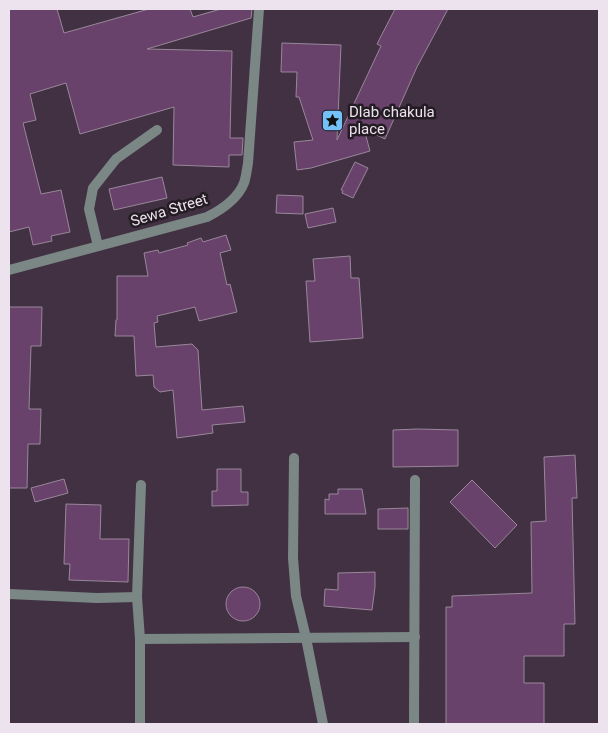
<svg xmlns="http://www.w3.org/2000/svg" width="608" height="733" font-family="Roboto,sans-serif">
  <rect width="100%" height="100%" fill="#413142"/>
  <g fill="#68426b" stroke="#99879a">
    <path d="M9 9H57L64 33 149 9H190L193 17 221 9H252L251 18 147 49 232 51 230 138H243L242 155H229V167L173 165 174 107 80 134 66 83 30 94 36 120 23 123 41 194 61 190 70 232 51 236 52 241 33 245 29 227 9 232Z"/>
    <path d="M395 9H448L417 67 385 139 364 129 370 151 311 168 297 170 294 142 313 140 299 97H296L297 72H281L282 43 341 45 337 140 381 46 377 44Z"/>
    <path d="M355 162 368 168 353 198 342 193 343 191 341 190Z"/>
    <path d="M162 177 167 198 114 210 109 189Z"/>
    <path d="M277 195 303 196V214L276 213Z"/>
    <path d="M333 208 336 222 308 228 305 214Z"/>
    <path d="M226 235 231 250 220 253 227 285 230 284 237 312 199 321 195 307 157 316 158 322 154 323 156 347 192 344 198 350 202 410 243 406 245 422 212 425 213 433 177 438 173 390 160 392 154 387 153 375 136 376 134 336H115L116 320H117V276H148L144 253 158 250 159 253 188 245 187 243 201 238 203 242Z"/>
    <path d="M350 256 351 278H359L363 338 310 342 306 281H315L313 259Z"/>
    <path d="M9 307H42L41 346H31L29 409H41L40 444H28L27 488H9Z"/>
    <path d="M417 429 458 430V466L393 467V430Z"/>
    <path d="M575 455 577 498H572L575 624H564V656H524V683H544V724H446V607H452V596L532 593 531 522 546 521 544 457Z"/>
    <path d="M217 469H241V492H248V505L212 506V491H217Z"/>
    <path d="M64 479 68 493 35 502 31 488Z"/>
    <path d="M472 480 517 525 495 548 450 502Z"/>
    <path d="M338 489H362L366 514H325V499L329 500V494H338Z"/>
    <path d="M66 504 101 505 100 539H129L128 582 69 580 70 564H64Z"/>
    <path d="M408 508V529H378V509Z"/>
    <path d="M375 572V587L372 610 324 606 325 589 338 590V573Z"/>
    <circle cx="243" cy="604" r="17"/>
  </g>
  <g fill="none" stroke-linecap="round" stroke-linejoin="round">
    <g stroke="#7a8785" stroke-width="10">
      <path d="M98 246 89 209 93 188 116 159 157 130"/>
      <path d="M294 458 293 558 296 596 306 638 323 724"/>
      <path d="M9 594 97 598 137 597"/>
      <path d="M140 639 415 637"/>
      <path d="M140 724V639L137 597 141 485"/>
      <path d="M414 724 415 480"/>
    </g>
    <path stroke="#7a8785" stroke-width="10" d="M9 270 207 217C221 210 238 198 244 183 246 177 247 169 248 163L259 9"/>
  </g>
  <defs>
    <symbol id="sight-square" viewBox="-11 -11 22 22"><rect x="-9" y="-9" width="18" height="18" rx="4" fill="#73c1f6" stroke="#231c23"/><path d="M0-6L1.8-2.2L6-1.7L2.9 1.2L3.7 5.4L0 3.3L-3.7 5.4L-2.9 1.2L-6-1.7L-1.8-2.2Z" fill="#111"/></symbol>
  </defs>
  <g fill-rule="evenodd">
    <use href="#sight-square" x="320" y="108" width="25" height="25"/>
  </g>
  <g text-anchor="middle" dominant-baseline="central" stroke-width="5" stroke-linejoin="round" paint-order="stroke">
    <g font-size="15" fill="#ede3ee" stroke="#231c23" text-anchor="start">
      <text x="349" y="112">Dlab chakula<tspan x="349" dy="17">place</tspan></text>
    </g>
    <g font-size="15" fill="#ede3ee" stroke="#231c23">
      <text transform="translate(169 210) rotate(-17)">Sewa Street</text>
    </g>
  </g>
  <rect width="608" height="733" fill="none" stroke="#ede3ee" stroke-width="20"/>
</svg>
